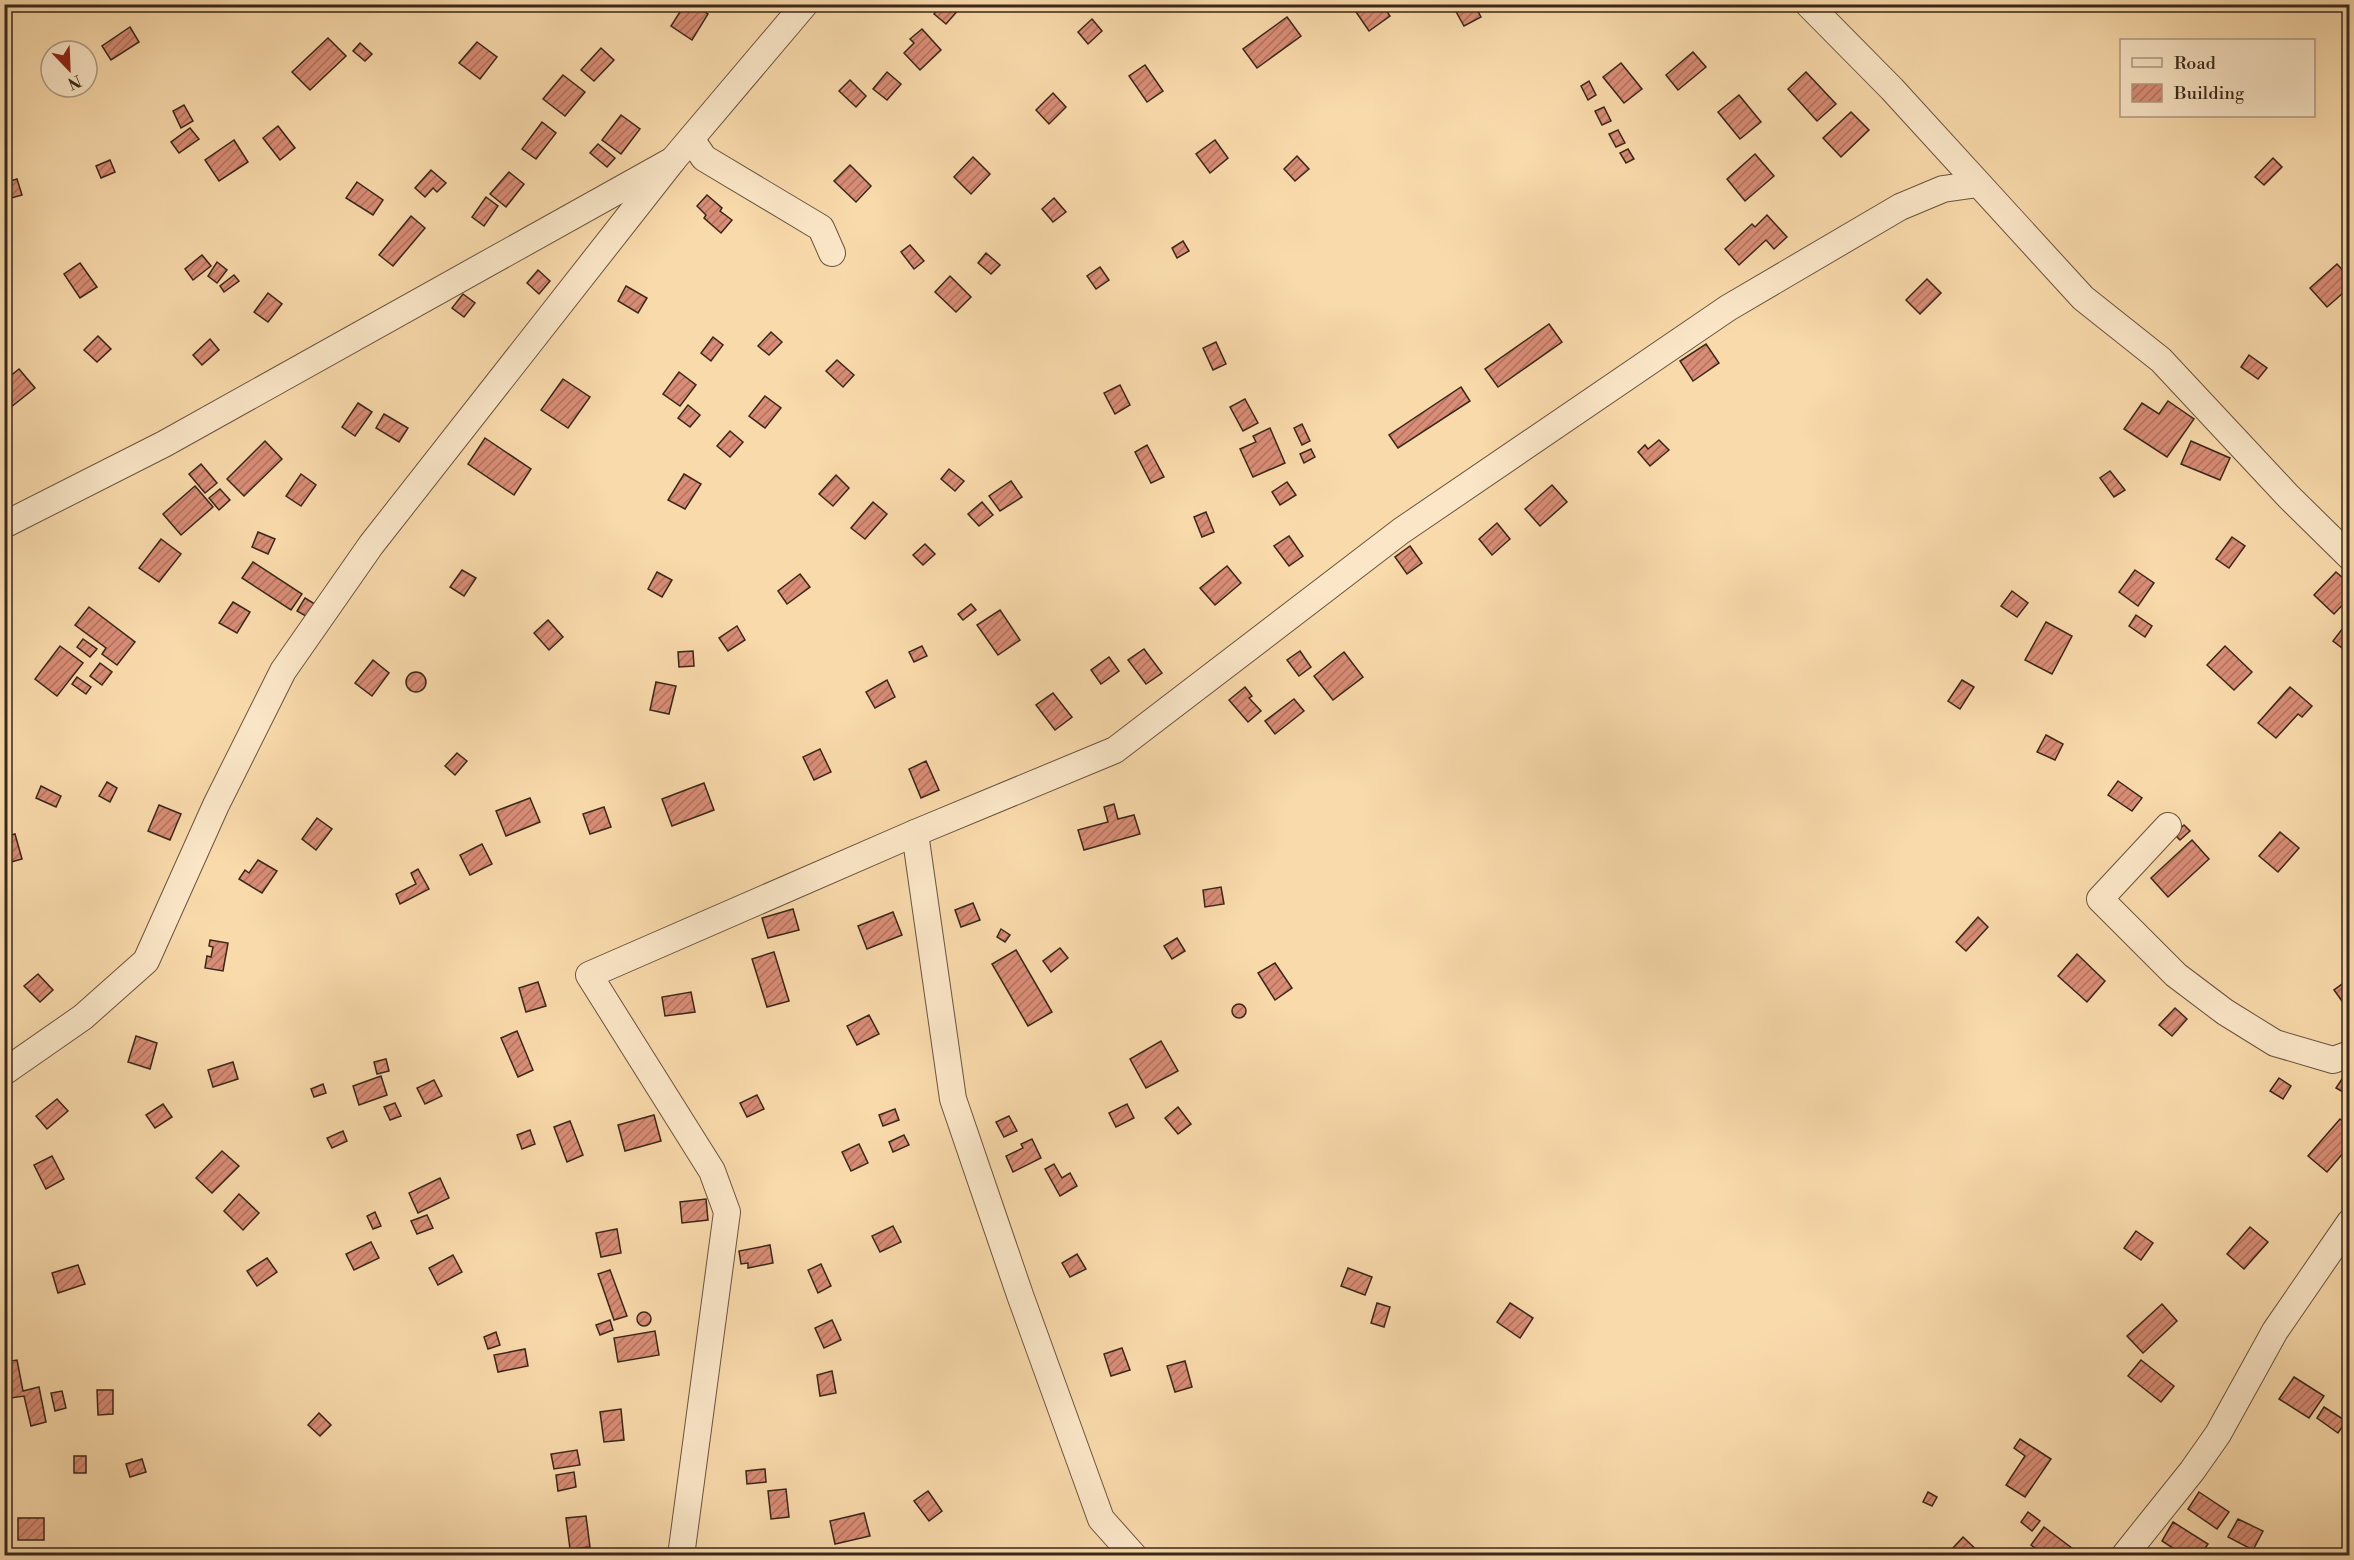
<svg xmlns="http://www.w3.org/2000/svg" width="2354" height="1560" font-family="'Libre Bodoni',serif">
  <defs>
    <pattern id="building-hatch" width="6" height="6" patternUnits="userSpaceOnUse" patternTransform="scale(1.5)"><rect width="6" height="6" fill="#d98d76"/><path d="M-1 1l2-2M0 6l6-6M5 7l2-2" fill="none" stroke="#b17360"/></pattern>
  </defs>
  <rect width="100%" height="100%" fill="#f9daab"/>
  <filter id="stains"><feTurbulence type="fractalNoise" baseFrequency=".00333" numOctaves="4"/><feColorMatrix values="0 0 0 0 .2 0 0 0 0 .09 0 0 0 0 .02 0 0 0 .5 -.17"/></filter>
  <radialGradient id="worn" r=".72"><stop offset=".6" stop-color="#630" stop-opacity="0"/><stop offset="1" stop-color="#630" stop-opacity=".3"/></radialGradient>
  <g fill="url(#building-hatch)" stroke="#39271a" stroke-width="1.5">
    <path d="M685 4H693L708 14 692 40 671 26Z"/>
    <path d="M942 4H956L960 8 946 24 934 14Z"/>
    <path d="M1354 4H1382L1390 16 1369 31 1352 6Z"/>
    <path d="M1459 4H1474L1481 17 1464 26 1454 8Z"/>
    <path d="M1287 17 1301 36 1257 68 1243 49Z"/>
    <path d="M1092 19 1102 31 1088 44 1078 32Z"/>
    <path d="M130 27 139 42 111 60 102 46Z"/>
    <path d="M922 29 941 50 920 70 904 53 914 43 910 39Z"/>
    <path d="M328 38 346 56 310 90 292 72Z"/>
    <path d="M477 42 497 57 480 79 459 63Z"/>
    <path d="M360 43 372 54 365 61 353 51Z"/>
    <path d="M601 48 614 60 594 81 581 70Z"/>
    <path d="M1693 52 1706 67 1678 90 1666 75Z"/>
    <path d="M1621 63 1642 89 1624 103 1603 77Z"/>
    <path d="M1145 65 1163 91 1147 102 1129 76Z"/>
    <path d="M887 72 901 84 887 100 873 89Z"/>
    <path d="M1806 72 1836 104 1817 121 1788 89Z"/>
    <path d="M563 75 585 92 565 116 543 99Z"/>
    <path d="M850 80 866 96 856 107 839 91Z"/>
    <path d="M1589 81 1596 95 1588 100 1581 86Z"/>
    <path d="M1053 93 1066 107 1049 124 1036 110Z"/>
    <path d="M1739 95 1761 122 1740 139 1718 112Z"/>
    <path d="M184 105 193 121 181 128 173 111Z"/>
    <path d="M1604 107 1611 121 1602 125 1595 111Z"/>
    <path d="M1851 112 1869 130 1841 157 1823 138Z"/>
    <path d="M621 115 640 129 621 154 602 140Z"/>
    <path d="M542 122 556 133 536 159 522 149Z"/>
    <path d="M278 126 295 148 280 160 263 138Z"/>
    <path d="M190 128 199 139 179 153 171 142Z"/>
    <path d="M1618 130 1625 143 1616 147 1609 134Z"/>
    <path d="M234 140 248 162 219 181 205 160Z"/>
    <path d="M1215 140 1228 158 1210 173 1196 154Z"/>
    <path d="M598 144 615 158 607 167 590 153Z"/>
    <path d="M1628 149 1634 159 1626 163 1620 153Z"/>
    <path d="M1755 154 1774 176 1745 201 1727 179Z"/>
    <path d="M1297 156 1309 169 1295 181 1284 169Z"/>
    <path d="M973 157 990 174 971 194 954 177Z"/>
    <path d="M2273 158 2282 167 2264 185 2255 177Z"/>
    <path d="M110 160 115 172 101 178 96 166Z"/>
    <path d="M850 165 871 186 856 202 834 181Z"/>
    <path d="M431 170 446 183 437 192 433 188 425 197 415 188Z"/>
    <path d="M509 172 524 184 506 207 490 194Z"/>
    <path d="M17 179 22 195 4 200V183Z"/>
    <path d="M357 182 383 200 373 215 346 198Z"/>
    <path d="M707 195 722 208 720 211 732 220 721 233 704 218 706 215 697 206Z"/>
    <path d="M486 197 498 206 484 226 472 217Z"/>
    <path d="M1054 198 1066 212 1053 222 1042 209Z"/>
    <path d="M1767 215 1787 237 1774 249 1766 240 1739 265 1725 249 1752 224 1755 227Z"/>
    <path d="M411 216 425 228 393 266 379 255Z"/>
    <path d="M1183 241 1189 251 1177 258 1172 248Z"/>
    <path d="M910 245 924 261 914 269 901 252Z"/>
    <path d="M986 253 1000 265 991 274 978 263Z"/>
    <path d="M202 255 211 266 193 280 185 269Z"/>
    <path d="M217 262 227 270 217 283 208 276Z"/>
    <path d="M80 263 97 287 80 298 64 274Z"/>
    <path d="M2337 264 2350 278V287L2327 307 2310 288Z"/>
    <path d="M1100 267 1109 280 1096 289 1087 276Z"/>
    <path d="M538 270 550 281 539 294 527 283Z"/>
    <path d="M234 275 239 281 224 292 220 286Z"/>
    <path d="M950 276 971 297 956 312 935 292Z"/>
    <path d="M1927 279 1941 293 1920 314 1906 300Z"/>
    <path d="M626 286 647 298 638 313 618 301Z"/>
    <path d="M268 293 282 304 268 322 254 312Z"/>
    <path d="M463 294 475 303 464 317 452 308Z"/>
    <path d="M1549 324 1562 342 1498 387 1485 369Z"/>
    <path d="M771 332 782 342 769 355 758 346Z"/>
    <path d="M98 336 111 349 97 362 84 350Z"/>
    <path d="M713 337 723 345 711 361 701 353Z"/>
    <path d="M210 339 219 350 202 365 193 355Z"/>
    <path d="M1216 342 1226 364 1213 370 1203 348Z"/>
    <path d="M1706 344 1719 363 1693 381 1680 361Z"/>
    <path d="M2249 355 2267 368 2258 379 2241 367Z"/>
    <path d="M837 360 854 375 843 387 826 371Z"/>
    <path d="M19 369 35 388 6 411 4 381Z"/>
    <path d="M679 372 696 385 680 406 663 394Z"/>
    <path d="M563 379 590 397 568 428 541 410Z"/>
    <path d="M1120 385 1130 405 1115 414 1104 393Z"/>
    <path d="M1461 387 1470 401 1398 448 1389 435Z"/>
    <path d="M765 396 781 408 765 428 749 416Z"/>
    <path d="M1245 399 1258 423 1243 431 1230 407Z"/>
    <path d="M2168 401 2194 419 2167 457 2124 429 2142 403 2159 414Z"/>
    <path d="M358 403 372 412 355 436 342 427Z"/>
    <path d="M688 405 700 415 690 427 678 418Z"/>
    <path d="M384 414 408 428 399 442 376 428Z"/>
    <path d="M1302 424 1310 441 1302 445 1294 428Z"/>
    <path d="M1270 428 1285 463 1253 477 1240 449 1256 442 1253 436Z"/>
    <path d="M730 431 743 442 730 457 717 446Z"/>
    <path d="M485 438 531 469 514 495 468 464Z"/>
    <path d="M1659 440 1669 450 1650 466 1638 452 1645 445 1648 449Z"/>
    <path d="M265 441 282 459 244 496 227 479Z"/>
    <path d="M2191 441 2230 458 2220 480 2181 464Z"/>
    <path d="M1147 445 1164 477 1151 483 1135 452Z"/>
    <path d="M1311 449 1315 457 1304 463 1300 454Z"/>
    <path d="M201 464 217 483 205 493 189 474Z"/>
    <path d="M949 469 964 481 955 491 941 479Z"/>
    <path d="M2110 471 2125 490 2114 497 2100 478Z"/>
    <path d="M301 474 316 485 301 506 286 496Z"/>
    <path d="M684 474 701 484 685 509 668 500Z"/>
    <path d="M836 475 849 488 833 506 819 494Z"/>
    <path d="M1011 481 1022 497 1000 511 989 496Z"/>
    <path d="M1287 482 1296 495 1280 505 1272 492Z"/>
    <path d="M1552 485 1567 502 1540 526 1525 509Z"/>
    <path d="M195 486 213 507 181 535 163 514Z"/>
    <path d="M220 489 230 500 219 510 209 498Z"/>
    <path d="M873 502 887 514 865 539 851 528Z"/>
    <path d="M982 502 993 515 979 526 968 514Z"/>
    <path d="M1206 512 1214 532 1202 537 1194 517Z"/>
    <path d="M1497 523 1510 539 1492 555 1479 539Z"/>
    <path d="M258 532 275 539 268 554 252 547Z"/>
    <path d="M1289 536 1303 556 1289 566 1274 546Z"/>
    <path d="M2232 537 2245 546 2229 568 2216 559Z"/>
    <path d="M161 539 181 554 159 582 139 568Z"/>
    <path d="M925 544 935 554 923 565 913 555Z"/>
    <path d="M1410 546 1422 563 1407 574 1395 557Z"/>
    <path d="M253 562 302 594 291 610 242 578Z"/>
    <path d="M1227 566 1241 583 1215 605 1200 588Z"/>
    <path d="M462 570 476 578 464 596 450 587Z"/>
    <path d="M2135 570 2154 583 2138 606 2119 592Z"/>
    <path d="M657 572 672 580 662 597 648 589Z"/>
    <path d="M2336 572 2350 584V597L2334 614 2314 595Z"/>
    <path d="M800 574 810 587 787 604 778 591Z"/>
    <path d="M2012 591 2028 603 2017 617 2001 606Z"/>
    <path d="M305 598 318 606 311 619 297 611Z"/>
    <path d="M233 602 250 612 237 633 219 623Z"/>
    <path d="M971 604 976 610 963 620 958 614Z"/>
    <path d="M89 607 135 642 117 665 102 654 106 648 75 625Z"/>
    <path d="M1000 610 1020 640 998 655 977 625Z"/>
    <path d="M2136 615 2152 626 2145 637 2129 626Z"/>
    <path d="M548 620 563 637 549 650 534 633Z"/>
    <path d="M2046 622 2072 636 2052 674 2025 660Z"/>
    <path d="M2346 624 2350 627V654L2333 641Z"/>
    <path d="M737 626 745 640 728 651 719 638Z"/>
    <path d="M83 639 97 649 90 657 77 647Z"/>
    <path d="M60 646 83 663 57 696 35 679Z"/>
    <path d="M922 646 927 656 914 662 909 652Z"/>
    <path d="M2225 646 2252 672 2234 690 2207 665Z"/>
    <path d="M1144 649 1162 673 1146 684 1128 660Z"/>
    <path d="M693 651 694 666 679 667 678 652Z"/>
    <path d="M1300 651 1311 667 1299 676 1287 660Z"/>
    <path d="M1344 652 1363 677 1333 700 1314 676Z"/>
    <path d="M1109 657 1119 671 1101 684 1091 670Z"/>
    <path d="M373 660 389 673 372 696 355 683Z"/>
    <path d="M100 663 112 672 102 685 90 676Z"/>
    <circle cx="416" cy="682" r="10"/>
    <path d="M77 677 91 687 86 694 72 684Z"/>
    <path d="M887 680 895 697 875 708 866 692Z"/>
    <path d="M1962 680 1974 687 1960 709 1948 701Z"/>
    <path d="M656 682 676 686 669 714 650 710Z"/>
    <path d="M1245 687 1252 696 1249 698 1261 711 1248 722 1229 700Z"/>
    <path d="M2290 687 2312 706 2302 717 2298 714 2276 738 2258 723Z"/>
    <path d="M1053 693 1072 717 1055 730 1036 705Z"/>
    <path d="M1294 699 1304 711 1275 734 1265 721Z"/>
    <path d="M2046 735 2063 744 2055 760 2037 752Z"/>
    <path d="M820 749 831 772 814 780 803 757Z"/>
    <path d="M457 753 467 761 455 775 445 766Z"/>
    <path d="M926 761 939 790 921 798 909 769Z"/>
    <path d="M2118 781 2142 798 2132 811 2108 795Z"/>
    <path d="M107 782 117 788 110 802 99 796Z"/>
    <path d="M704 783 714 810 672 826 662 799Z"/>
    <path d="M41 786 61 796 56 807 36 798Z"/>
    <path d="M530 798 540 822 506 836 496 811Z"/>
    <path d="M1114 804 1118 819 1134 815 1140 834 1084 850 1078 830 1108 822 1104 807Z"/>
    <path d="M159 805 181 814 170 840 148 831Z"/>
    <path d="M604 807 611 827 590 834 583 814Z"/>
    <path d="M317 818 332 829 316 850 302 839Z"/>
    <path d="M2184 825 2190 831 2180 840 2174 834Z"/>
    <path d="M2280 832 2299 848 2278 872 2259 856Z"/>
    <path d="M15 834 22 859 4 864V837Z"/>
    <path d="M2192 840 2209 859 2168 897 2151 878Z"/>
    <path d="M482 844 492 864 470 875 460 855Z"/>
    <path d="M258 860 277 871 262 893 239 879 245 870 249 873Z"/>
    <path d="M418 869 429 889 400 904 396 894 416 884 411 873Z"/>
    <path d="M1221 887 1224 904 1205 907 1203 890Z"/>
    <path d="M973 903 980 920 961 927 955 910Z"/>
    <path d="M793 909 799 930 768 938 762 918Z"/>
    <path d="M893 912 902 935 867 949 858 926Z"/>
    <path d="M1978 917 1988 927 1966 951 1956 942Z"/>
    <path d="M1001 929 1010 935 1005 942 997 937Z"/>
    <path d="M1177 938 1185 951 1172 959 1164 946Z"/>
    <path d="M210 940 228 943 223 971 205 968 207 956 211 957 213 947 209 946Z"/>
    <path d="M1060 948 1068 958 1051 972 1043 961Z"/>
    <path d="M1016 950 1052 1012 1028 1026 992 964Z"/>
    <path d="M774 952 789 1001 767 1007 752 959Z"/>
    <path d="M2077 954 2105 981 2087 1002 2058 976Z"/>
    <path d="M1275 963 1292 988 1275 1000 1258 973Z"/>
    <path d="M38 974 53 990 40 1002 24 986Z"/>
    <path d="M2349 979 2350 1007 2347 1008 2334 990Z"/>
    <path d="M538 982 546 1006 526 1012 519 988Z"/>
    <path d="M691 992 695 1012 665 1016 662 997Z"/>
    <circle cx="1239" cy="1011" r="7"/>
    <path d="M2175 1008 2187 1019 2172 1036 2159 1025Z"/>
    <path d="M869 1015 879 1034 857 1045 847 1026Z"/>
    <path d="M517 1031 533 1070 518 1077 501 1038Z"/>
    <path d="M136 1036 157 1043 150 1069 128 1062Z"/>
    <path d="M1161 1041 1178 1071 1146 1088 1130 1059Z"/>
    <path d="M386 1059 389 1071 377 1074 374 1062Z"/>
    <path d="M233 1062 238 1079 213 1087 208 1070Z"/>
    <path d="M2350 1067V1096L2336 1088Z"/>
    <path d="M381 1076 387 1095 359 1105 353 1086Z"/>
    <path d="M2279 1078 2291 1086 2283 1099 2270 1091Z"/>
    <path d="M434 1080 442 1096 425 1104 417 1088Z"/>
    <path d="M323 1084 326 1093 314 1097 311 1089Z"/>
    <path d="M757 1095 764 1109 747 1117 740 1103Z"/>
    <path d="M57 1099 68 1111 47 1129 36 1116Z"/>
    <path d="M395 1103 401 1116 390 1120 384 1107Z"/>
    <path d="M163 1104 172 1117 155 1128 146 1115Z"/>
    <path d="M1127 1104 1134 1118 1116 1127 1109 1113Z"/>
    <path d="M1178 1107 1191 1124 1178 1134 1165 1118Z"/>
    <path d="M895 1109 899 1120 883 1126 879 1115Z"/>
    <path d="M654 1115 661 1141 625 1151 618 1125Z"/>
    <path d="M1009 1116 1017 1131 1004 1137 996 1122Z"/>
    <path d="M2340 1119 2350 1127V1145L2327 1172 2308 1156Z"/>
    <path d="M570 1121 583 1155 567 1162 554 1127Z"/>
    <path d="M530 1130 535 1144 522 1149 517 1135Z"/>
    <path d="M343 1131 347 1141 332 1148 327 1138Z"/>
    <path d="M904 1135 909 1145 893 1152 889 1142Z"/>
    <path d="M1032 1139 1041 1158 1013 1172 1006 1156 1023 1148 1021 1144Z"/>
    <path d="M859 1144 868 1163 851 1171 842 1152Z"/>
    <path d="M222 1151 239 1166 212 1193 196 1178Z"/>
    <path d="M52 1156 64 1179 46 1189 34 1165Z"/>
    <path d="M1054 1164 1062 1178 1070 1173 1077 1186 1060 1196 1045 1169Z"/>
    <path d="M440 1178 449 1198 418 1213 409 1193Z"/>
    <path d="M239 1194 259 1213 243 1230 224 1211Z"/>
    <path d="M706 1199 708 1220 682 1223 680 1202Z"/>
    <path d="M375 1212 381 1226 373 1229 367 1216Z"/>
    <path d="M427 1215 433 1228 417 1234 411 1221Z"/>
    <path d="M893 1226 901 1242 880 1252 872 1236Z"/>
    <path d="M2250 1227 2268 1242 2244 1269 2227 1254Z"/>
    <path d="M617 1229 621 1253 601 1257 596 1233Z"/>
    <path d="M2136 1231 2153 1243 2141 1260 2124 1248Z"/>
    <path d="M371 1242 379 1258 354 1270 346 1254Z"/>
    <path d="M770 1245 773 1263 748 1268V1263L741 1264 739 1251Z"/>
    <path d="M1077 1254 1086 1269 1070 1277 1062 1263Z"/>
    <path d="M453 1255 462 1272 438 1285 429 1268Z"/>
    <path d="M267 1258 277 1272 257 1286 247 1271Z"/>
    <path d="M821 1264 831 1286 818 1293 808 1270Z"/>
    <path d="M78 1265 85 1284 58 1293 52 1273Z"/>
    <path d="M1348 1268 1372 1277 1365 1295 1341 1286Z"/>
    <path d="M610 1270 627 1316 614 1320 598 1274Z"/>
    <path d="M1377 1303 1390 1307 1384 1327 1371 1323Z"/>
    <path d="M1510 1303 1533 1318 1520 1338 1497 1322Z"/>
    <path d="M2162 1304 2177 1321 2143 1353 2127 1336Z"/>
    <circle cx="644" cy="1319" r="7"/>
    <path d="M610 1320 613 1330 600 1335 596 1325Z"/>
    <path d="M832 1320 841 1340 824 1348 815 1328Z"/>
    <path d="M655 1331 659 1355 618 1362 614 1338Z"/>
    <path d="M496 1332 500 1345 488 1349 484 1337Z"/>
    <path d="M1122 1348 1130 1370 1111 1376 1104 1354Z"/>
    <path d="M525 1349 528 1366 498 1372 494 1355Z"/>
    <path d="M17 1360 23 1391 39 1387 46 1422 31 1426 24 1396 11 1398 4 1362Z"/>
    <path d="M2141 1360 2174 1386 2161 1402 2128 1376Z"/>
    <path d="M1185 1361 1192 1387 1175 1392 1167 1366Z"/>
    <path d="M832 1371 836 1393 820 1396 817 1375Z"/>
    <path d="M2294 1377 2324 1396 2309 1418 2279 1399Z"/>
    <path d="M97 1390H113V1414L98 1415Z"/>
    <path d="M62 1391 66 1408 55 1411 51 1393Z"/>
    <path d="M2324 1407 2346 1421 2338 1433 2317 1418Z"/>
    <path d="M621 1409 624 1440 604 1442 600 1412Z"/>
    <path d="M319 1413 331 1425 320 1436 308 1425Z"/>
    <path d="M2020 1439 2051 1459 2025 1497 2006 1485 2025 1456 2014 1448Z"/>
    <path d="M577 1450 580 1465 554 1469 551 1454Z"/>
    <rect x="74" y="1456" width="12" height="17"/>
    <path d="M142 1459 146 1472 130 1477 126 1464Z"/>
    <path d="M765 1469 766 1482 747 1484 746 1471Z"/>
    <path d="M574 1472 576 1487 558 1491 556 1475Z"/>
    <path d="M786 1489 789 1517 771 1519 768 1491Z"/>
    <path d="M928 1491 942 1511 929 1521 914 1501Z"/>
    <path d="M1928 1492 1937 1497 1932 1506 1923 1502Z"/>
    <path d="M2199 1492 2229 1512 2217 1529 2188 1509Z"/>
    <path d="M2028 1512 2040 1521 2032 1531 2021 1522Z"/>
    <path d="M864 1513 870 1536 835 1544 830 1521Z"/>
    <path d="M586 1516 590 1547 570 1549 566 1518Z"/>
    <rect x="18" y="1518" width="26" height="22"/>
    <path d="M2238 1519 2263 1531 2253 1550 2228 1537Z"/>
    <path d="M2173 1522 2208 1544 2200 1556H2185L2162 1541Z"/>
    <path d="M2044 1527 2077 1552 2074 1556H2045L2031 1545Z"/>
    <path d="M1963 1537 1983 1556H1959L1952 1549Z"/>
  </g>
  <g fill="none" stroke-linecap="round" stroke-linejoin="round">
    <defs>
      <g id="minor">
        <path d="M1808 4 1892 89 2083 298 2161 360 2288 496 2350 557"/>
        <path d="M691 139 704 158 821 228 832 253"/>
        <path d="M4 525 164 444 673 160 805 4"/>
        <path d="M2168 826 2100 899 2176 975 2225 1012 2275 1043 2333 1060 2350 1054"/>
        <path d="M915 833 953 1099 1020 1295 1101 1519 1134 1556"/>
        <path d="M4 1072 83 1017 146 961 216 805 283 671 371 545 673 160"/>
        <path d="M681 1556 727 1212 712 1171 589 975 915 833 1115 750 1401 531 1728 308 1900 207 1943 189 1978 184"/>
        <path d="M2124 1556 2192 1471 2218 1434 2275 1331 2350 1222"/>
      </g>
    </defs>
    <use href="#minor" stroke="#69543e" stroke-width="28"/>
    <use href="#minor" stroke="#fbe7c8" stroke-width="26"/>
  </g>
  <rect width="2354" height="1560" fill="none" stroke="#f9daab" stroke-width="24"/>
  <rect x="6" y="6" width="2342" height="1548" fill="none" stroke="#39271a" stroke-width="3"/>
  <rect x="12" y="12" width="2330" height="1536" fill="none" stroke="#39271a" stroke-width="1.5"/>
  <rect x="2120" y="39" width="195" height="78" fill="#fbe7c8" stroke="#ad9a82" stroke-width="1.5"/>
  <rect x="2132" y="58" width="30" height="9" fill="#fbe7c8" stroke="#ad9a82" stroke-width="1.5"/>
  <text x="2174" y="69" font-size="18" fill="#39271a">Road</text>
  <rect x="2132" y="84" width="30" height="18" fill="url(#building-hatch)" stroke="#ad9a82" stroke-width="1.5"/>
  <text x="2174" y="99" font-size="18" fill="#39271a">Building</text>
  <g transform="translate(69 69) rotate(157)"><circle r="28" fill="#fbe7c8" stroke="#ad9a82" stroke-width="1.5"/>
  <path d="M0-4.5L10 22L0 15L-10 22Z" fill="#8f2418"/>
  <text y="-9" font-size="16" font-weight="bold" text-anchor="middle" fill="#39271a">N</text>
  </g>
  <rect width="100%" height="100%" filter="url(#stains)"/>
  <rect width="100%" height="100%" fill="url(#worn)"/>
</svg>
